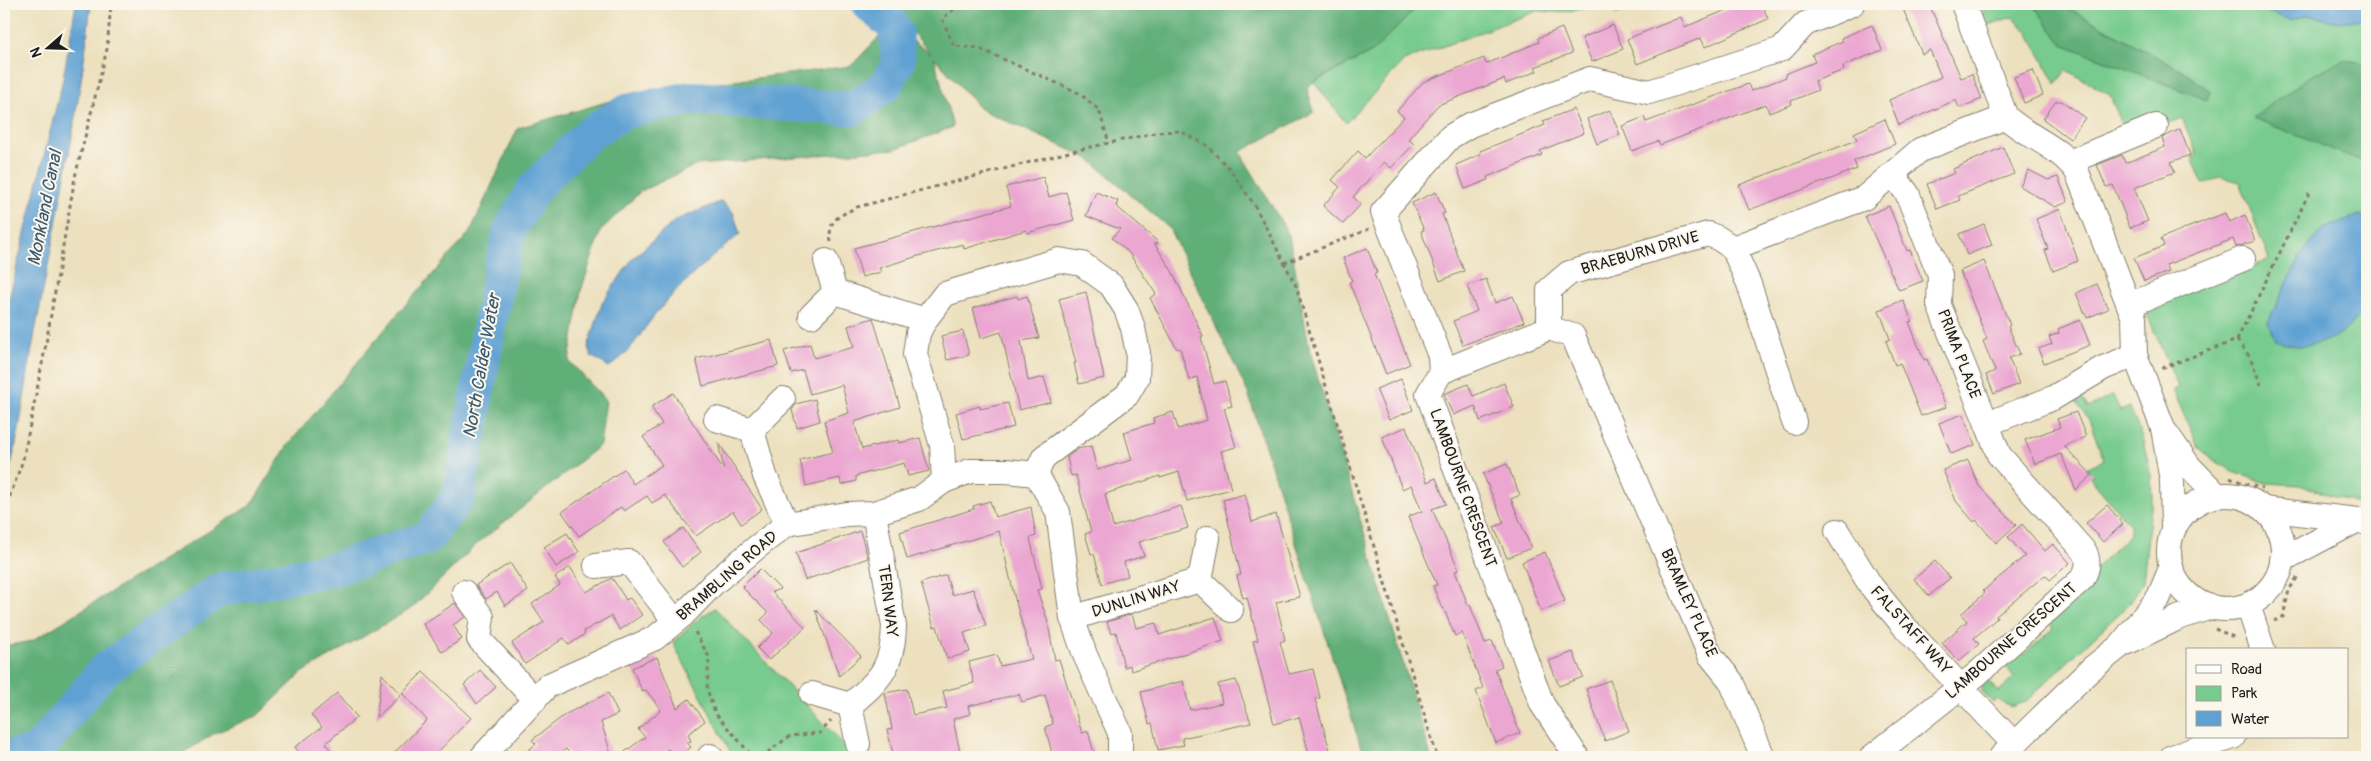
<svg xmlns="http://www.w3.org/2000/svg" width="2371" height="761" font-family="Pangolin,sans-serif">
  <rect width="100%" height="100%" fill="#fbf7ec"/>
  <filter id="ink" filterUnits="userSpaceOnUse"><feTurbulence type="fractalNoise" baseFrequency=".02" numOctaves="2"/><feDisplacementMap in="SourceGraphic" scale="10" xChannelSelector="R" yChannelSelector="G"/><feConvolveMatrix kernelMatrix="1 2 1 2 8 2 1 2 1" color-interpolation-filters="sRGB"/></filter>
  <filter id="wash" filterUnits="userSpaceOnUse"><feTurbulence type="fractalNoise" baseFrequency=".0096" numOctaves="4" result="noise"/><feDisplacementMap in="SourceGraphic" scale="20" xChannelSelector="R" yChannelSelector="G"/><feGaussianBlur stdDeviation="1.12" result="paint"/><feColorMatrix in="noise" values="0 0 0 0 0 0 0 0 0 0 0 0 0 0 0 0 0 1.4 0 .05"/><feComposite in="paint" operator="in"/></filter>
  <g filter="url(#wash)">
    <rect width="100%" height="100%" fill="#ece0be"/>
    <g fill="#77cb8e" stroke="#4a7455">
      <path d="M1419 4H1643L1616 14 1611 5 1559 12 1537 11 1404 61 1346 123 1314 82 1370 53Z"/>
      <path d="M1982 4H2033L2063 44 2207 100 2210 91 2183 71 2060 4H2367L2364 161 2367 163V507L2299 485 2266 483 2239 474 2215 461 2198 447 2173 390 2178 387 2145 309 2269 260 2240 182 2220 177 2203 184 2192 157 2197 154 2182 118 2168 123 2163 114 2124 130 2110 95 2066 70 2056 84 2028 32 2012 17 1981 28 1979 23 1984 10Z"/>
      <path d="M2113 395 2120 411 2130 407 2143 441 2151 476 2152 498 2143 582 2129 604 2025 702 2012 707 2002 703 1998 699 1993 703 1981 690V680L1984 676 1998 692 2014 678 2002 662 2011 653 2024 654 2052 630V616L2095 569 2130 534V525L2090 478 2093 475 2086 468 2104 460 2089 420 2075 400 2081 396 2088 408Z"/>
      <path d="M715 608 850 751 852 757H731V753L673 643 698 619Z"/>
    </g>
    <g fill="#61af79" stroke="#3e664a">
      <path d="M889 4H1420L1374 51 1313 82 1307 89 1314 112 1240 152 1289 235 1310 351 1431 757H1364L1248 393 1169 228 1088 158 980 109 934 57 953 127 895 149 697 165 641 191 601 230 581 291 569 361 606 400 600 445 477 544 412 608 302 673 257 716 215 733 177 757H4V646L32 641 251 505 288 445 402 309 470 232 518 128 637 93 851 66 891 24 931 54Z"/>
      <path d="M2033 4H2060L2183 71 2210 91 2207 100 2062 44Z"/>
      <path d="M2343 60 2367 63V163L2253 118 2307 78Z"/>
    </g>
    <g fill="#5fa1d3" stroke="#3e5e78">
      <path d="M76 4H91C79 114 56 223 35 332 25 384 21 438 4 488V319L63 79Z"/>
      <path d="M2247 4H2367V19L2337 22 2308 15 2290 20Z"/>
      <path d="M722 201 733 212 740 234C711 257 683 282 659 310 640 332 634 350 609 367L591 356 588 347 603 301 633 258 676 220Z"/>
      <path d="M2358 215 2367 218V308C2349 335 2307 357 2276 340L2268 322 2301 255 2323 229Z"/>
    </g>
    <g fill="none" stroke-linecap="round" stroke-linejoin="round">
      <path stroke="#5fa1d3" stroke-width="34" d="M10 757 37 751 105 669 219 590 334 569 427 538 458 498 499 275 510 230 534 188 591 132 627 111 692 98 853 109 887 84 898 62 896 32 891 24 868 4"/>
    </g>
    <g id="blocks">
      <g fill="#eba6d1">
        <path d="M1741 4H1762L1768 19 1705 47 1701 38 1637 64 1627 39 1681 17 1685 27Z"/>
        <path d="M1901 4H1929L1961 78 1972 74 1982 99 1959 108 1956 100 1899 125 1889 100 1941 77 1930 50 1922 54Z"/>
        <path d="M1613 25 1623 49 1592 62 1582 38Z"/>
        <path d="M1872 25 1882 50 1843 66 1844 70 1815 81 1818 90 1791 101 1792 104 1769 113 1766 104 1660 145 1658 141 1632 151 1622 126 1644 117 1646 122 1748 84 1751 91 1786 77 1785 74 1815 62 1812 54 1843 41 1841 38Z"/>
        <path d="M1562 28 1572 53 1535 67 1537 71 1506 84 1504 79 1438 105 1408 139 1414 144 1391 168 1384 162 1353 197 1361 204 1343 224 1323 206 1340 187 1332 180 1358 151 1365 158 1404 117 1397 111 1423 82 1484 58 1486 64 1539 42 1538 38Z"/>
        <path d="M2033 70 2043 95 2024 103 2014 77Z"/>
        <path d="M2056 101H2062L2085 118 2070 139 2043 119Z"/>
        <path d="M1574 109 1584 133 1540 151 1542 155 1487 177 1488 180 1465 189 1456 165 1481 154 1480 151 1545 125 1543 121Z"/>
        <path d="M1610 110 1620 135 1597 144 1587 119Z"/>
        <path d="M1885 119 1895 144 1854 161 1857 169 1749 210 1739 185 1857 140 1854 133Z"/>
        <path d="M2180 129 2190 155 2171 162 2175 172 2134 188 2148 221 2130 228 2113 185 2106 187 2097 165 2122 155 2125 163 2165 147 2162 138Z"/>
        <path d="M2003 147 2014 174 1958 196 1960 200 1937 209 1927 184 1955 173 1953 169Z"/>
        <path d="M2029 170 2048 180 2058 177 2068 202 2055 207 2020 186Z"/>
        <path d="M1043 177 1049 197 1066 192 1074 220 1027 233 1026 230 964 249 963 244 915 257 879 268 881 272 862 277 854 248 1011 206 1006 187Z"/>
        <path d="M1096 192 1118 201 1116 206 1158 242 1157 244 1154 243 1172 271 1203 336 1201 337 1214 384 1225 381 1232 406 1224 408 1236 447 1221 451 1231 489 1187 501 1179 472 1160 478V476L1105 494 1113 527 1181 506 1188 528 1139 542 1144 556 1124 562 1128 576 1102 584 1094 554H1091L1085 534 1091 532 1076 475 1071 476 1067 457 1078 449 1091 446 1097 470 1132 460 1124 432 1154 423 1153 418 1173 412 1178 429 1207 420 1197 377 1189 380 1180 348 1177 349 1150 298 1156 294 1129 253 1112 238 1120 229 1086 216Z"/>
        <path d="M1436 192 1445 213 1442 214 1464 271 1440 281 1421 231 1424 230 1412 203Z"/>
        <path d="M1889 206 1907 251 1910 250 1923 281 1899 290 1865 216Z"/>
        <path d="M2060 209 2078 261 2053 271 2045 250 2048 249 2036 219Z"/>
        <path d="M2225 213 2229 222 2245 215 2255 241 2236 247 2233 239 2166 265 2169 272 2144 281 2134 258 2164 246 2161 238Z"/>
        <path d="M1984 224 1992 245 1967 255 1959 234Z"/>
        <path d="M1367 248 1377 273 1374 274 1410 364 1386 374 1349 282 1352 281 1343 258Z"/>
        <path d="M1984 261 2010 325 2008 326 2020 354 2009 358 2019 384 1994 394 1986 375 1995 371 1983 341 1987 339 1960 271Z"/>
        <path d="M1486 279 1495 303 1513 296 1524 322 1463 345 1453 321 1477 311 1467 286Z"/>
        <path d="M2097 284 2108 309 2087 318 2076 293Z"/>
        <path d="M1086 292 1104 378 1079 384 1074 363H1076L1059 299Z"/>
        <path d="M1017 296 1018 299 1027 296 1039 338 1021 341 1028 381 1044 377 1051 402 1019 410 1001 332 981 338 973 308Z"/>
        <path d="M1903 300 1912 321 1909 322 1924 360 1927 359 1946 407 1921 416 1900 363 1895 365 1886 341 1890 339 1879 310Z"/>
        <path d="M873 318 900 407 854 422 862 449 898 440 899 443 920 438 929 471 908 476 904 463 856 476V481L841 485 840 478 806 486 800 460 833 452 824 421 849 413 842 385 810 394 803 370 791 373 784 351 810 344 814 358 854 347 848 326Z"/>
        <path d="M2080 320 2090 345 2044 363 2038 349 2052 344 2049 337 2059 333 2058 329Z"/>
        <path d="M963 331 969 355 947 360 941 336Z"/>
        <path d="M771 340 778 366 703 386 696 359Z"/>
        <path d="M1401 379 1413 410 1389 420 1376 389Z"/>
        <path d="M1504 383 1514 407 1480 421 1475 406 1453 415 1444 394 1468 384 1473 396Z"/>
        <path d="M673 393 724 470 718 442 762 509 741 524 733 511 696 536 665 495 652 503 647 496 624 511 621 507 579 536 562 512 624 469 633 484 662 465 643 437 662 424 651 407Z"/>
        <path d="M815 399 820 421 797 428 792 410 796 404Z"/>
        <path d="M1008 403 1014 427 963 439 956 413 980 406V409Z"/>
        <path d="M2076 412 2086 437 2064 446 2092 475 2076 490 2061 454 2035 464 2025 440 2060 427 2057 419Z"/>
        <path d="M1963 414 1975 445 1951 454 1939 423Z"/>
        <path d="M1406 427 1427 482 1436 478 1446 504 1432 509 1459 570 1455 571 1468 605H1470L1485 643 1492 641 1502 666 1495 669 1520 733 1496 743 1476 691 1483 688 1462 633 1455 636 1443 607 1442 608 1433 586 1437 585 1408 517 1422 511 1411 485 1402 489 1382 437Z"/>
        <path d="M1968 460 1979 486 2016 525 1996 543 1976 520 1974 522 1956 501 1943 470Z"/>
        <path d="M1507 464 1520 495 1511 499 1531 548 1507 558 1494 527 1504 523 1483 474Z"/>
        <path d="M1245 494 1252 522 1276 514 1300 597 1276 602 1285 640 1280 642 1289 674 1313 669 1320 698 1315 699 1332 757H1310L1299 717 1274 724 1253 641 1258 640 1247 597 1243 598 1237 576 1241 575 1223 500Z"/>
        <path d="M990 501 995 517 1031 507 1036 536 1030 538 1042 589 1037 590 1047 619 1055 660 1059 659 1082 733 1088 731 1095 757H1053L1045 727 1053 724 1045 695 1022 702 1019 694 968 706 970 714 953 719 961 757H894L887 730 892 729 885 693 907 689 913 715 947 708 943 691 974 683 969 662 997 655 1000 666 1032 659 1015 599 999 531 907 559 900 532 974 509 973 506Z"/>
        <path d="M2107 505 2123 524 2103 542 2086 523Z"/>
        <path d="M2022 524 2045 551 2053 544 2070 563 2050 580 2045 575 1996 616 1997 618 1974 638 1979 644 1959 661 1942 643 1967 621 1961 614 1985 593 1983 591 2025 556 2008 537Z"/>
        <path d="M683 528 701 552 682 567 664 542Z"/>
        <path d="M860 531 868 558 805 580 796 553Z"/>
        <path d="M567 533 579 552 556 567 544 547Z"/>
        <path d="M1545 552 1565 601 1541 611 1522 562Z"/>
        <path d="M1935 561 1950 578 1929 596 1914 579Z"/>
        <path d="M510 563 528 591 505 606 497 592 486 599 476 585Z"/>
        <path d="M570 567 586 592 612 578 626 600 630 598 642 615 620 630 611 616 584 631 585 634 569 645 564 638 525 664 512 643 544 622 532 604 560 585 555 577Z"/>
        <path d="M760 569 780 589 772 592 805 627 769 660 757 648 773 633 761 620 768 613 742 587Z"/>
        <path d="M946 575 952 595 973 589 986 626 964 633 970 652 947 659 937 626 934 627 921 583Z"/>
        <path d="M455 603 465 617 453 625 462 639 442 652 423 624Z"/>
        <path d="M815 609 861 656 839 676 835 664Z"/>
        <path d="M1132 614 1136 628 1156 623 1159 635 1215 617 1223 641 1131 671 1130 665 1124 667 1116 632 1111 633 1107 622Z"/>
        <path d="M1573 652 1583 677 1559 686 1549 661Z"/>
        <path d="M657 657 677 708 689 699 705 721 688 734 691 741 687 743 691 747 679 757H675L668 749 656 757H618L645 737 638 729 661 710 646 690 642 691 632 668Z"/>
        <path d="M480 670 496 687 477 704 464 685Z"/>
        <path d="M423 672 471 718 433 757H390L427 720 402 693Z"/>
        <path d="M382 674 401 695 376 718Z"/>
        <path d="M1236 680 1251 723 1182 738 1184 745 1158 750 1152 723 1149 724 1141 692 1183 681 1190 710 1222 703 1218 684Z"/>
        <path d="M1610 680 1629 731 1605 741 1586 689Z"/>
        <path d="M337 693 357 717 326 743 331 751 323 757H303L295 747 322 727 311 715Z"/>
        <path d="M608 693 618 714 601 722 612 757H572L566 749 555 757H520L536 744 532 740 566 714Z"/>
      </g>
    </g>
  </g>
  <g filter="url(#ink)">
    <use href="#blocks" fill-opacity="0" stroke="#847e6d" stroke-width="1"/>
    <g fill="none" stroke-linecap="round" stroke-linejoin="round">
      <defs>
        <g id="minor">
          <path d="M1963 4 2006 117C2027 137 2061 147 2077 172L2134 318 2135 355 2163 428 2172 481 2173 529"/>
          <path d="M2069 162 2156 126"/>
          <path d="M1893 175 1907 193 1940 275 1939 305 1987 424"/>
          <path d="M1733 248 1749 284 1794 422"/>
          <path d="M835 292 925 320"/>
          <path d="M2129 305 2243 259"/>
          <path d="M811 316 835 292 826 261"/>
          <path d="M1549 328V290L1569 273 1708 234 1718 238 1733 248 1864 198 1920 150 2006 117"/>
          <path d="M1549 328 1573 336 1710 655 1731 681 1763 757"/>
          <path d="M1441 372 1549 328"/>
          <path d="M716 419 752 430 765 476 787 524"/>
          <path d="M752 430 783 399"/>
          <path d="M2167 434 2189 466 2217 495"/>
          <path d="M944 481 942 445 915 354 918 333 925 320 945 294 1059 260 1082 264 1111 285 1126 309 1133 328 1138 353 1137 378 1127 395 1044 457 1036 474"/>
          <circle cx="2226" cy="552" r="57"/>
          <path d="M2263 509 2358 520 2367 523"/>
          <path d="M1837 531 1871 586 1903 625 2014 744"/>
          <path d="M1208 538 1200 580 1231 610"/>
          <path d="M2282 560 2358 520"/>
          <path d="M596 566 629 562 675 621"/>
          <path d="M464 592 482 617 479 639 535 700"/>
          <path d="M2248 605 2263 650"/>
          <path d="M1072 618 1200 580"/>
          <path d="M2126 643 2178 618 2211 607"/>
          <path d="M812 694 850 705 858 744"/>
          <path d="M850 705C880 680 893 667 894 626L874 513"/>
          <path d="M710 756V757"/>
          <path d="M482 757 547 686 655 638 683 615 714 583 757 547 787 524 847 514 874 513 919 499 944 481 970 471H1006L1036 474 1058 512 1072 618 1085 655 1120 733V757"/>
          <path d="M1577 757 1542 704 1428 394 1441 372 1440 356 1383 212 1450 137 1470 125 1590 79 1649 92 1782 49 1805 24 1852 4"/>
          <path d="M1872 757 1977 674 2083 578C2088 568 2089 562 2085 552L1999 455 1987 424 2053 398 2103 368 2135 355"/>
          <path d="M2001 757 2091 669 2120 646 2159 597 2171 568"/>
          <path d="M2172 757 2233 737"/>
        </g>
      </defs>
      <use href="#minor" stroke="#847e6d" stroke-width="26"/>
      <g stroke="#847e6d" stroke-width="3" stroke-dasharray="4 4" stroke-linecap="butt">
        <path d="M960 4 942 19 954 46 978 48 1079 93 1099 110 1109 143"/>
        <path d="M831 242C827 218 839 217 857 207L1077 150 1159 132 1180 131 1206 145 1230 169 1255 206 1296 286 1437 757"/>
        <path d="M1284 263 1369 229"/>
        <path d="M2237 340 2250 357 2261 385"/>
        <path d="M2162 368 2237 340 2309 193"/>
        <path d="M2230 477 2245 484 2262 488"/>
        <path d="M4 512 23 460 45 349 75 177 107 49 111 4"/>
        <path d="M2274 621 2283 617 2289 590 2299 575"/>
        <path d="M2215 629 2236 638"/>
        <path d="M695 632 709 657 707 689 715 713 753 757"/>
        <path d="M761 757 790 736 820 733 831 721"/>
      </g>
      <use href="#minor" stroke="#fff" stroke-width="24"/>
    </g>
  </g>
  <g text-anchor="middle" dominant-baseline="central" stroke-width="4" stroke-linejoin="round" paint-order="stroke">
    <g font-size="16" fill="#1c1c1c" stroke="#fbf7ec">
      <text transform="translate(1640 253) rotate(-16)">BRAEBURN DRIVE</text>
      <text transform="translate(1959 354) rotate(69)">PRIMA PLACE</text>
      <text transform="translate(1463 488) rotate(70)">LAMBOURNE CRESCENT</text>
      <text transform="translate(727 576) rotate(-41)">BRAMBLING ROAD</text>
      <text transform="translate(1136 599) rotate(-17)">DUNLIN WAY</text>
      <text transform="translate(888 601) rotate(83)">TERN WAY</text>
      <text transform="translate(1689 603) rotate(66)">BRAMLEY PLACE</text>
      <text transform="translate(1911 630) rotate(48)">FALSTAFF WAY</text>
      <text transform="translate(2011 641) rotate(-41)">LAMBOURNE CRESCENT</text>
    </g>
    <g font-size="18" font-style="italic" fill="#3a586e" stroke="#fbf7ec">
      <text transform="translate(45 208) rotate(-79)">Monkland Canal</text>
      <text transform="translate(482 366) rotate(-80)">North Calder Water</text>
    </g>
  </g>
  <rect width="2371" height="761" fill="none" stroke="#fbf7ec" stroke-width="20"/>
  <rect x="2186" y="648" width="162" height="90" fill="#fbf7ec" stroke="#a29f99"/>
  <rect x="2196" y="665" width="25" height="8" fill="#ffffff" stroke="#a29f99"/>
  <text x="2231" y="674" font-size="15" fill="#1c1c1c">Road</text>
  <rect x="2196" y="686" width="25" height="15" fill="#77cb8e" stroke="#a29f99"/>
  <text x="2231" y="698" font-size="15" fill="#1c1c1c">Park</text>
  <rect x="2196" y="711" width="25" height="15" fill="#5fa1d3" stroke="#a29f99"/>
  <text x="2231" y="724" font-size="15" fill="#1c1c1c">Water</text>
  <g transform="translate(48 48) rotate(250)" stroke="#fbf7ec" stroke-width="4" paint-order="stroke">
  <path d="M0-4L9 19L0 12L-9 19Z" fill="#1c1c1c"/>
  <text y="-8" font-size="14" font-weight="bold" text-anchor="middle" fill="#1c1c1c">N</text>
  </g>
</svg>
